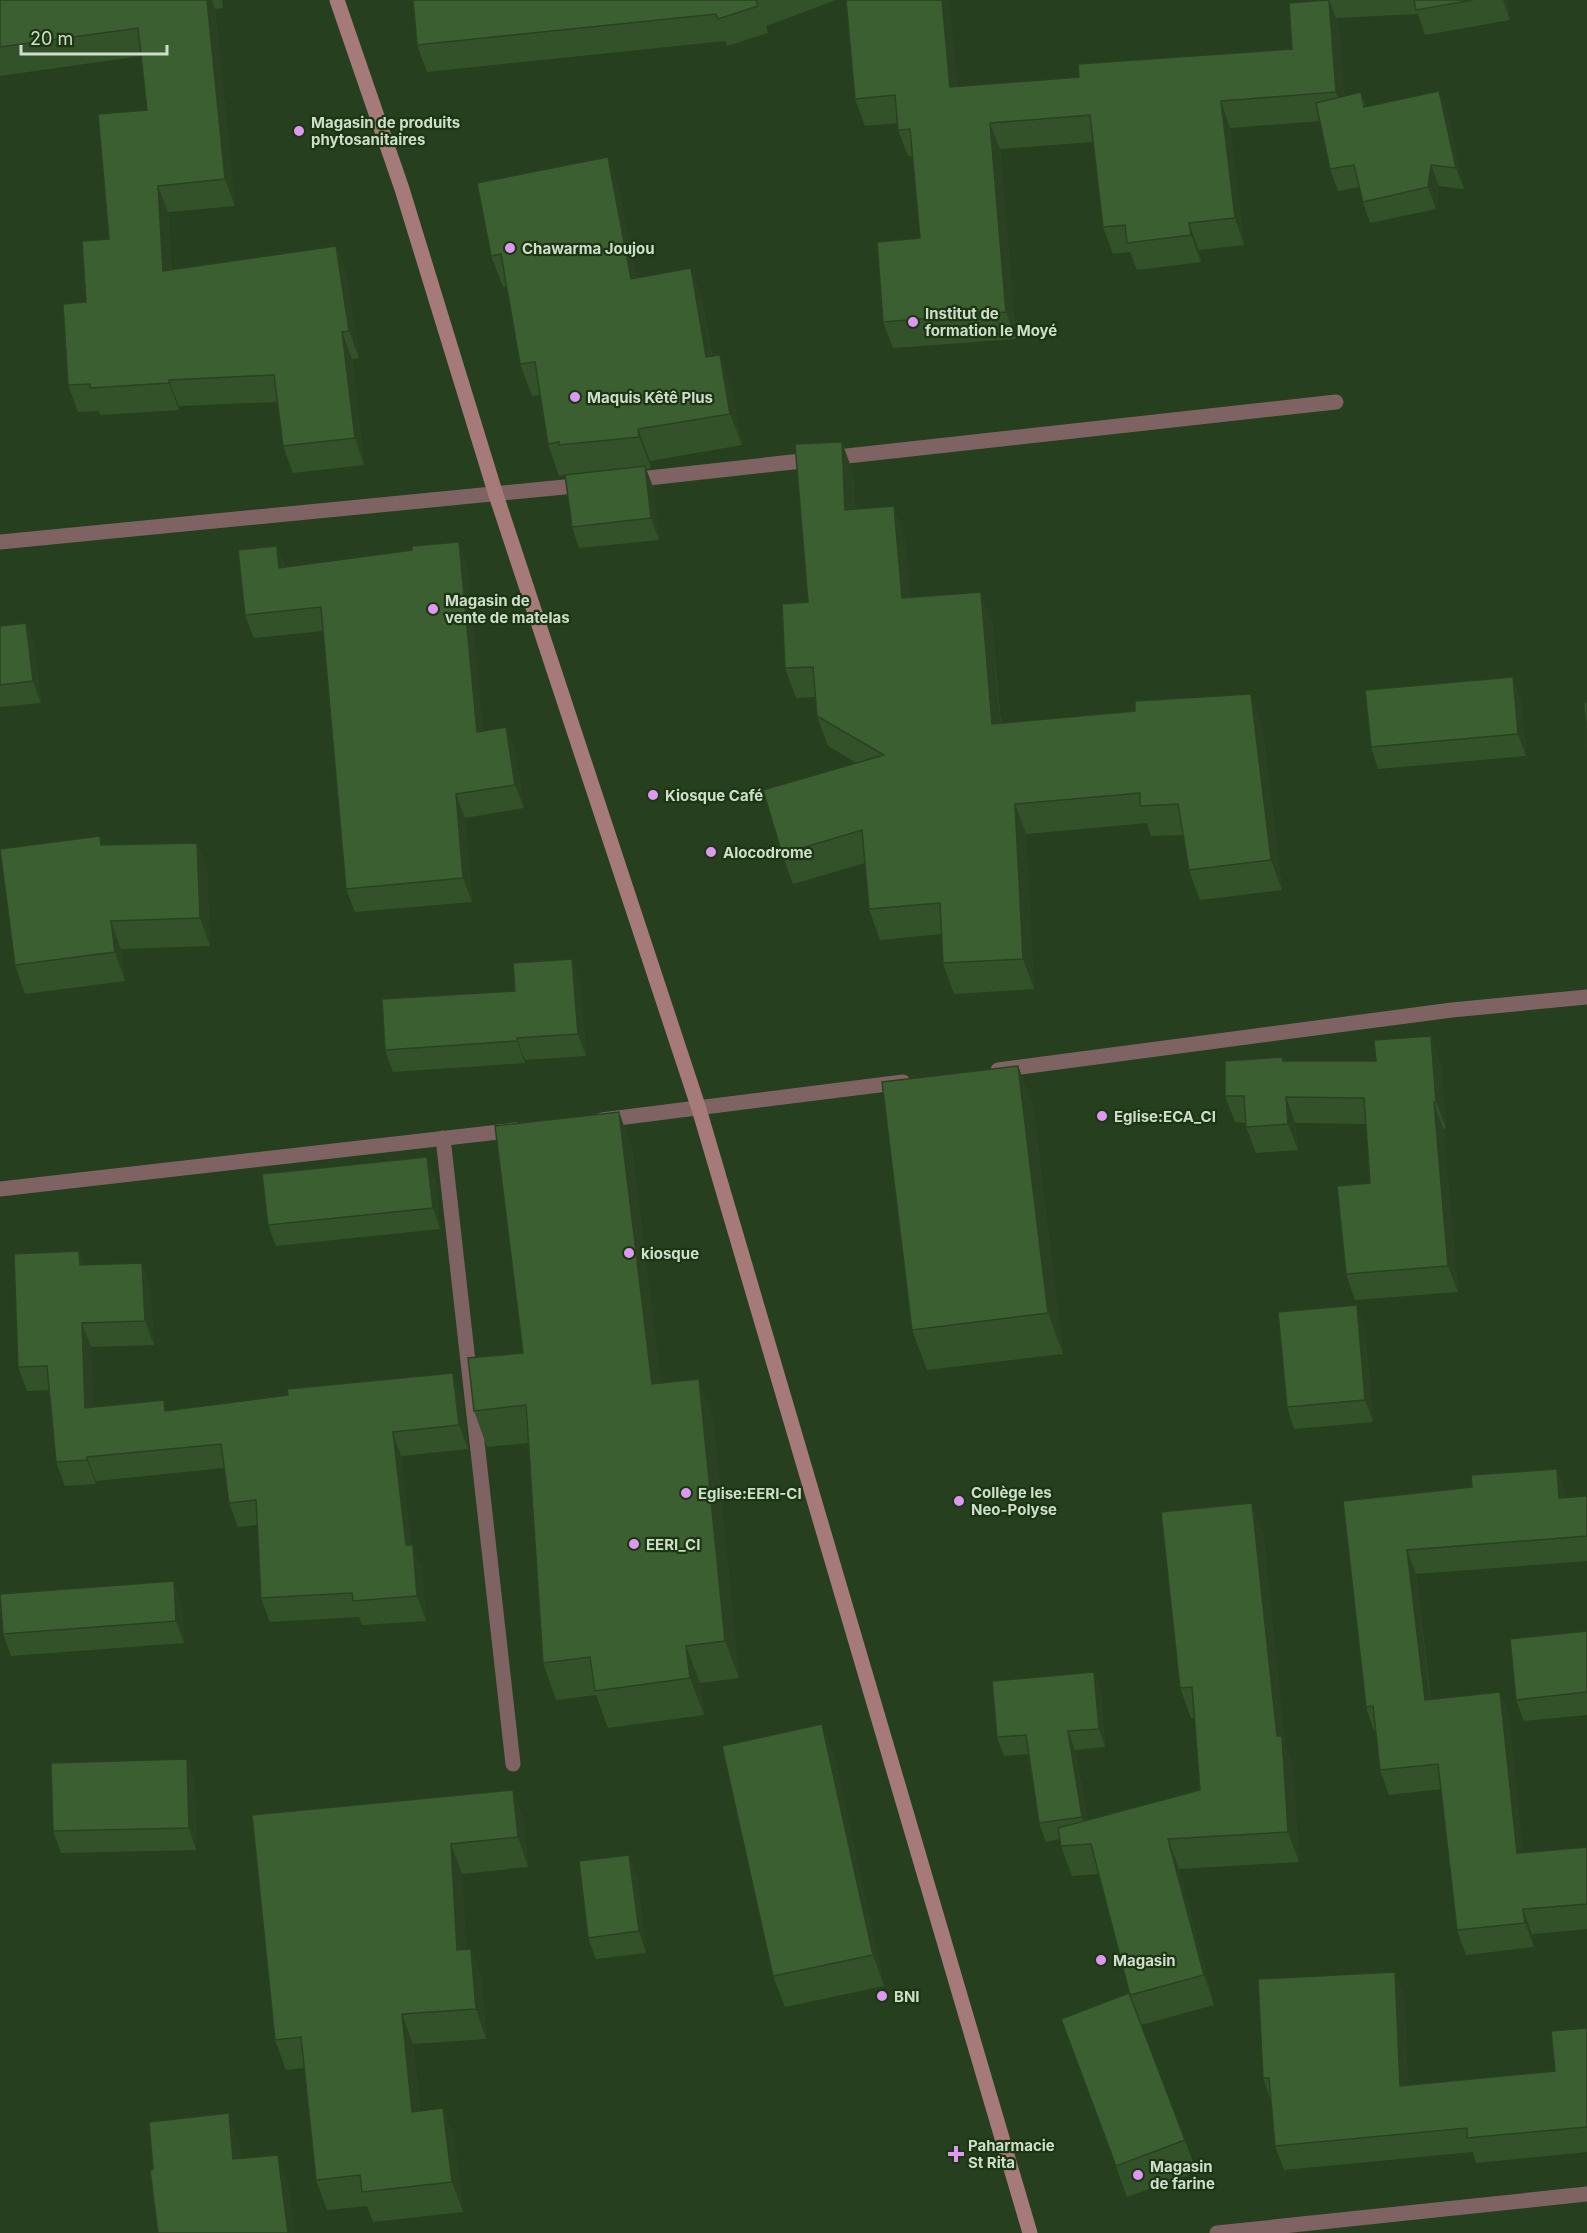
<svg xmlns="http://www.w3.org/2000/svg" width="1587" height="2233" font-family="Inter,sans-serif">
  <rect width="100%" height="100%" fill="#263f1e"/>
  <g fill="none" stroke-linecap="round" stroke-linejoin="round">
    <g stroke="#7f6363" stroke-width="15">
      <path d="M630 480 1336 402"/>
      <path d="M0 542 585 485"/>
      <path d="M998 1070 1452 1010 1587 997"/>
      <path d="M602 1120 903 1082"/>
      <path d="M443 1138 513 1764"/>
      <path d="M0 1189 516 1130"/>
      <path d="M1217 2233 1587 2194"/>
    </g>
    <path stroke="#a77a7a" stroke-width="15" d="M337 0 402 189 496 495 699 1109 1030 2233"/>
  </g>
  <g fill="#34522a">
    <path d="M0 0H222L223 8 215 9 235 206 168 212 171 269 336 246 346 273 359 358 352 359 364 465 293 473 283 446 277 402 179 406V410L100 415 99 411 78 412 68 385 86 302 109 239 147 110 141 56 0 76Z"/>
    <path d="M413 0H836L766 26 768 33 727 46 725 41 427 72 417 45Z"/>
    <path d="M846 0H949L957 87 1079 77 1292 49 1326 0H1507L1510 20 1425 35 1418 14 1336 18 1339 26 1344 96 1361 92 1366 107 1447 113 1464 189 1439 186 1436 209 1370 223 1363 202 1359 187 1338 191 1330 169 1320 121 1230 128 1244 245 1199 250 1201 262 1137 270 1130 252 1113 254 1103 227 1093 142 1000 149 1016 339 893 348 883 322 920 238 913 156H908L898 130V123L865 126 855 99Z"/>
    <path d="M608 157 619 189 636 278 691 268 702 300 712 356 731 386 742 445 650 461 651 468 646 469 653 487 659 540 579 548 572 527 565 475 559 476 548 444 540 395 532 396 520 364 507 286 503 287 491 256Z"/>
    <path d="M842 442 853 473 855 509 905 536 910 597 992 622 1001 723 1262 725 1282 890 1200 900 1189 870 1183 835 1151 836 1147 823 1026 834 1034 989 954 994 943 963 942 934 880 940 869 909 865 863 793 884 782 854 857 763 828 746 817 716 816 697 796 698 785 668 808 602Z"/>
    <path d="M277 546 285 568 467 565 483 731 506 727 515 750 524 808 465 818 472 902 355 912 346 889 323 631 254 638 245 615Z"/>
    <path d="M26 623 34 644 41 703 0 707V626Z"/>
    <path d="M1521 698 1526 756 1378 769 1371 747Z"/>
    <path d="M197 843 207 871 210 946 121 949 125 981 25 994 15 965 103 845Z"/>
    <path d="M580 981 586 1056 525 1060V1063L393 1072 385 1050 515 991Z"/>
    <path d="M1283 1061 1441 1062 1446 1128 1443 1129 1458 1292 1355 1300 1346 1274 1370 1183 1366 1124 1295 1123 1298 1150 1256 1153 1246 1127V1123L1235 1122 1225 1096Z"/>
    <path d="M1018 1066 1033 1106 1063 1354 927 1370 912 1330Z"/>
    <path d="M619 1112 632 1149 661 1383 713 1416 739 1678 700 1683 704 1715 608 1728 596 1695 556 1700 543 1663 529 1443 487 1447 474 1411 523 1353Z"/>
    <path d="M427 1157 435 1178 440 1229 276 1246 268 1225Z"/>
    <path d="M79 1251 84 1265 142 1263 150 1287 154 1345 91 1347 93 1407 168 1411 462 1397 468 1449 401 1456 411 1545 422 1569 426 1621 362 1625 359 1617 270 1622 261 1598 257 1525 238 1527 229 1503 224 1468 96 1481V1484L65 1486 56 1462 49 1390 27 1391 18 1367Z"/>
    <path d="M1365 1327 1373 1422 1294 1429 1287 1407Z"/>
    <path d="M1566 1493V1497L1587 1496V1561L1416 1574 1431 1700 1500 1692 1509 1717 1523 1853 1587 1847V1929L1532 1934 1534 1947 1466 1955 1457 1930 1441 1789 1389 1795 1380 1770 1376 1731H1374L1366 1707 1343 1501Z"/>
    <path d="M1263 1533 1285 1745 1293 1766 1299 1862 1179 1869 1214 2005 1141 2025 1197 2172 1127 2197 1061 2019 1129 1993 1099 1874 1072 1876 1061 1846 1060 1839 1046 1842 1039 1823 1028 1754 1004 1756 997 1737 1094 1672 1101 1691 1105 1747 1075 1750 1087 1820 1200 1790 1194 1718H1191L1180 1688Z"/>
    <path d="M182 1603 184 1643 11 1656 3 1634Z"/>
    <path d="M1587 1631V1715L1524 1721 1516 1700Z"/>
    <path d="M834 1755 884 1986 785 2007 773 1976Z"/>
    <path d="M195 1781 196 1850 61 1853 53 1831Z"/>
    <path d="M513 1790 524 1821 528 1867 462 1874 466 1950 471 1949 482 1980 486 2039 413 2044 420 2111 443 2108 454 2138 463 2212 373 2222 367 2206 327 2210 316 2180 304 2068 286 2070 275 2040 252 1815Z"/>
    <path d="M637 1876 646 1953 596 1959 588 1938Z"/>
    <path d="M1395 1972 1404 1996 1408 2085 1555 2071 1587 2028V2152L1476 2163 1473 2152 1284 2170 1275 2146 1271 2101 1263 2078Z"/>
  </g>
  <g fill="#2a4222">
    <path d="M207 0H212L215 9 235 206 225 179Z"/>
    <path d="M942 0H949L960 114 950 87Z"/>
    <path d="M1329 0 1339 26 1346 119 1336 92Z"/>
    <path d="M1503 0H1507L1510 20Z"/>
    <path d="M1439 91 1447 113 1464 189 1456 168Z"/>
    <path d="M1221 101 1230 128 1244 245 1235 218Z"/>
    <path d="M990 123 1000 149 1016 339 1006 312Z"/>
    <path d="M608 157 619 189 643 310 631 279Z"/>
    <path d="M1431 165 1439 186 1436 209 1428 187Z"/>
    <path d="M158 186 168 212 172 298 163 271Z"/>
    <path d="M1189 223 1199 250 1201 262 1191 235Z"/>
    <path d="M336 246 346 273 359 358 349 331Z"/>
    <path d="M691 268 702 300 717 389 706 357Z"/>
    <path d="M342 332 352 359 364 465 355 438Z"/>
    <path d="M720 355 731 386 742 445 730 414Z"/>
    <path d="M169 380 179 406V410L169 383Z"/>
    <path d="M638 429 650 461 651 468 639 437Z"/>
    <path d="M842 442 853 473 856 540 845 510Z"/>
    <path d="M645 466 653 487 659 540 651 518Z"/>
    <path d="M894 506 905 536 913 628 902 598Z"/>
    <path d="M459 542 467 565 486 755 477 732Z"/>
    <path d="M277 546 285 569 279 568Z"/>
    <path d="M981 592 992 622 1003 754 992 724Z"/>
    <path d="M26 623 34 644 41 703 33 681Z"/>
    <path d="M1513 677 1521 698 1526 756 1518 734Z"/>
    <path d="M1251 694 1262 725 1282 890 1271 860Z"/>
    <path d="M506 727 515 750 524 808 515 785Z"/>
    <path d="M456 794 465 818 472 902 463 878Z"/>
    <path d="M1015 804 1026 834 1034 989 1023 959Z"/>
    <path d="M197 843 207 871 210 946 200 918Z"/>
    <path d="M111 921 121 949 125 981 115 952Z"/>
    <path d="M572 959 580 981 586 1056 578 1034Z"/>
    <path d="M1431 1036 1441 1062 1446 1128 1436 1102Z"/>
    <path d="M517 1038 525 1060V1063L517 1041Z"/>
    <path d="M1018 1066 1033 1106 1063 1354 1048 1313Z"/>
    <path d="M1286 1097 1295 1123 1298 1150 1288 1124Z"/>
    <path d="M1434 1102 1443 1129 1458 1292 1448 1266Z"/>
    <path d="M619 1112 632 1149 666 1420 652 1384Z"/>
    <path d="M427 1157 435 1178 440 1229 433 1208Z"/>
    <path d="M79 1251 88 1275 80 1265Z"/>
    <path d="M142 1263 150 1287 154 1345 145 1321Z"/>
    <path d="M1357 1305 1365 1327 1373 1422 1365 1400Z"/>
    <path d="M82 1323 91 1347 94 1432 85 1408Z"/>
    <path d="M453 1373 462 1397 468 1449 459 1425Z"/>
    <path d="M699 1379 713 1416 739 1678 725 1641Z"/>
    <path d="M164 1400 173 1424 165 1411Z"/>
    <path d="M393 1432 401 1456 414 1569 406 1545Z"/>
    <path d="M87 1457 96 1481V1484L87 1460Z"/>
    <path d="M1557 1469 1566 1493 1568 1522 1559 1498Z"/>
    <path d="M1252 1503 1263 1533 1285 1745 1293 1766 1299 1862 1288 1832 1277 1736Z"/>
    <path d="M413 1545 422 1569 426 1621 417 1596Z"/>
    <path d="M1407 1550 1416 1574 1433 1725 1425 1700Z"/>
    <path d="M174 1581 182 1603 184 1643 176 1621Z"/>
    <path d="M686 1646 700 1683 704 1715 690 1678Z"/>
    <path d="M1094 1672 1101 1691 1105 1747 1099 1729Z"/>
    <path d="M1500 1692 1509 1717 1526 1877 1517 1853Z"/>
    <path d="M822 1724 834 1755 884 1986 873 1955Z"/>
    <path d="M1068 1731 1075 1750 1089 1835 1082 1817Z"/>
    <path d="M187 1759 195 1781 196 1850 189 1828Z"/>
    <path d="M513 1790 524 1821 528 1867 518 1837Z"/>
    <path d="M1168 1839 1179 1869 1214 2005 1204 1975Z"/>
    <path d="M451 1844 462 1874 468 1980 457 1950Z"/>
    <path d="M629 1855 637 1876 646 1953 639 1931Z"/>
    <path d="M1523 1909 1532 1934 1534 1947 1525 1923Z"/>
    <path d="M471 1949 482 1980 486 2039 476 2009Z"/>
    <path d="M1395 1972 1404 1996 1409 2110 1400 2086Z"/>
    <path d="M402 2014 413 2044 423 2143 412 2112Z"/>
    <path d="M443 2108 454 2138 463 2212 452 2182Z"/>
    <path d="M229 2113 240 2145 245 2191 233 2159Z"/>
    <path d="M278 2155 289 2186 295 2233H288Z"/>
  </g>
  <g fill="#3c5f31" stroke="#2a4222" stroke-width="1.5">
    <path d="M0 0H207L225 179 158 186 163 271 336 246 349 331 342 332 355 438 283 446 274 375 169 380V383L90 388V384L68 385 63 304 86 302 82 241 109 239 98 114 147 110 138 28 0 47Z"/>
    <path d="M413 0H756L758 6 718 19 716 14 417 45Z"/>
    <path d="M846 0H942L950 87 1079 77 1078 64 1292 49 1289 3 1329 0 1336 92 1221 101 1235 218 1189 223 1191 235 1127 243 1125 225 1103 227 1090 115 990 123 1006 312 883 322 877 242 920 238 910 129 898 130 895 95 855 99Z"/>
    <path d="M1414 0H1473L1416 10Z"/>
    <path d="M1439 91 1456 168 1431 165 1428 187 1363 202 1354 165 1330 169 1316 103 1361 92 1364 107Z"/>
    <path d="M608 157 631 279 691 268 706 357 720 355 730 414 638 429 639 437 559 445V442L548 444 535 362 520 364 501 254 491 256 477 183Z"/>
    <path d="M842 442 845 510 894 506 902 598 981 592 992 724 1135 711V701L1251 694 1271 860 1189 870 1178 804 1140 806V793L1015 804 1023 959 943 963 940 903 869 909 862 830 782 854 763 790 884 755 817 716 813 667 785 668 782 604 808 602 795 444Z"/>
    <path d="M645 466 651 518 572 527 565 475Z"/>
    <path d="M459 542 477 732 506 727 515 785 456 794 463 878 346 889 321 607 245 615 238 550 277 546 279 568 412 550V546Z"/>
    <path d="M26 623 33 681 0 685V626Z"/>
    <path d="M1513 677 1518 734 1371 747 1365 690Z"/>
    <path d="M1584 702H1587V747Z"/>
    <path d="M100 836 101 845 197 843 200 918 111 921 115 952 15 965 0 849Z"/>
    <path d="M572 959 578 1034 517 1038V1041L385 1050 382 999 515 991 513 963Z"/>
    <path d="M1431 1036 1436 1102H1434L1448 1266 1346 1274 1337 1186 1370 1183 1364 1098 1286 1097 1288 1124 1246 1127 1244 1096H1225V1061L1282 1057 1283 1061H1376L1374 1040Z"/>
    <path d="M1018 1066 1048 1313 912 1330 882 1082Z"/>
    <path d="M619 1112 652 1384 699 1379 725 1641 686 1646 690 1678 595 1691 590 1657 543 1663 526 1405 474 1411 468 1358 523 1353 495 1126Z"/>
    <path d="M427 1157 433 1208 268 1225 262 1174Z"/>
    <path d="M79 1251 80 1265 142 1263 145 1321 82 1323 85 1408 164 1400 165 1411 288 1395 287 1389 453 1373 459 1425 393 1432 406 1545H413L417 1596 353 1601 352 1593 261 1598 256 1500 229 1503 221 1444 87 1457V1460L56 1462 47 1366 18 1367 14 1254Z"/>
    <path d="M1357 1305 1365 1400 1287 1407 1278 1312Z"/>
    <path d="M1557 1469 1559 1498 1587 1496V1536L1407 1550 1425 1700 1500 1692 1517 1853 1587 1847V1904L1523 1909 1525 1923 1457 1930 1438 1764 1380 1770 1373 1706 1366 1707 1343 1501 1472 1487 1471 1475Z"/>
    <path d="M1252 1503 1277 1736H1282L1288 1832 1168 1839 1204 1975 1130 1995 1091 1844 1061 1846 1058 1828 1200 1790 1192 1687 1180 1688 1161 1512Z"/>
    <path d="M174 1581 176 1621 3 1634 0 1594Z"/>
    <path d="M1587 1631V1692L1516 1700 1510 1639Z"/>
    <path d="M1094 1672 1099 1729 1068 1731 1082 1817 1039 1823 1026 1735 997 1737 992 1681Z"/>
    <path d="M822 1724 873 1955 773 1976 722 1746Z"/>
    <path d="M187 1759 189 1828 53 1831 51 1763Z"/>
    <path d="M513 1790 518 1837 451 1844 457 1950 471 1949 476 2009 402 2014 412 2112 443 2108 452 2182 362 2192 360 2175 316 2180 301 2037 275 2040 252 1815Z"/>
    <path d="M629 1855 639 1931 588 1938 579 1861Z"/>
    <path d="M1395 1972 1400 2086 1555 2071 1551 2031 1587 2028V2127L1467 2138V2128L1275 2146 1269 2078H1263L1258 1979Z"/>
    <path d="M1129 1993 1185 2140 1116 2166 1061 2019Z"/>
    <path d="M229 2113 233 2159 278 2155 288 2233H158L150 2170 153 2169 149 2122Z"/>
  </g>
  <g fill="#de98f2" stroke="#1c3513" stroke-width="2">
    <circle cx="299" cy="131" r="6"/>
    <circle cx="510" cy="248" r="6"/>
    <circle cx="913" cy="322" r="6"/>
    <circle cx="575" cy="397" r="6"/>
    <circle cx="433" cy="609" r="6"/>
    <circle cx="653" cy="795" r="6"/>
    <circle cx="711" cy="852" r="6"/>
    <circle cx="1102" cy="1116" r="6"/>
    <circle cx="629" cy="1253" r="6"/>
    <circle cx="686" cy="1493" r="6"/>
    <circle cx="959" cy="1501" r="6"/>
    <circle cx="634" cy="1544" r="6"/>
    <circle cx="1101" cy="1960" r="6"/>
    <circle cx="882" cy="1996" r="6"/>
    <path d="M953 2145h6v6h6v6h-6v6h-6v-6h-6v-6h6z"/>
    <circle cx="1138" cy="2175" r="6"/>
  </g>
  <g text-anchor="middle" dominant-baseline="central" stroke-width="4.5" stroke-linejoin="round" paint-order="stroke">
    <g font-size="15" font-weight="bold" fill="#cedeca" stroke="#1c3513" text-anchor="start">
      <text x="311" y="122">Magasin de produits<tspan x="311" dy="17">phytosanitaires</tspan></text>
      <text x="522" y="248">Chawarma Joujou</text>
      <text x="925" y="313">Institut de<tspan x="925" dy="17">formation le Moyé</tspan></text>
      <text x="587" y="397">Maquis Kêtê Plus</text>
      <text x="445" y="600">Magasin de<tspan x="445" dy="17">vente de matelas</tspan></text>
      <text x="665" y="795">Kiosque Café</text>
      <text x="723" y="852">Alocodrome</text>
      <text x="1114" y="1116">Eglise:ECA_CI</text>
      <text x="641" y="1253">kiosque</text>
      <text x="971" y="1492">Collège les<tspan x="971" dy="17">Neo-Polyse</tspan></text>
      <text x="698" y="1493">Eglise:EERI-CI</text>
      <text x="646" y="1544">EERI_CI</text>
      <text x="1113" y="1960">Magasin</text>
      <text x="894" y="1996">BNI</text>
      <text x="968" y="2145">Paharmacie<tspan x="968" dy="17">St Rita</tspan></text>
      <text x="1150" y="2166">Magasin<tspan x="1150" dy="17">de farine</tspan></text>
    </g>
  </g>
  <path d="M21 45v9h146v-9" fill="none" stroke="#cedeca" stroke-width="3"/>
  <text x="30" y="45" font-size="18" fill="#cedeca" stroke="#1c3513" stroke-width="4.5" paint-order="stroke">20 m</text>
</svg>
